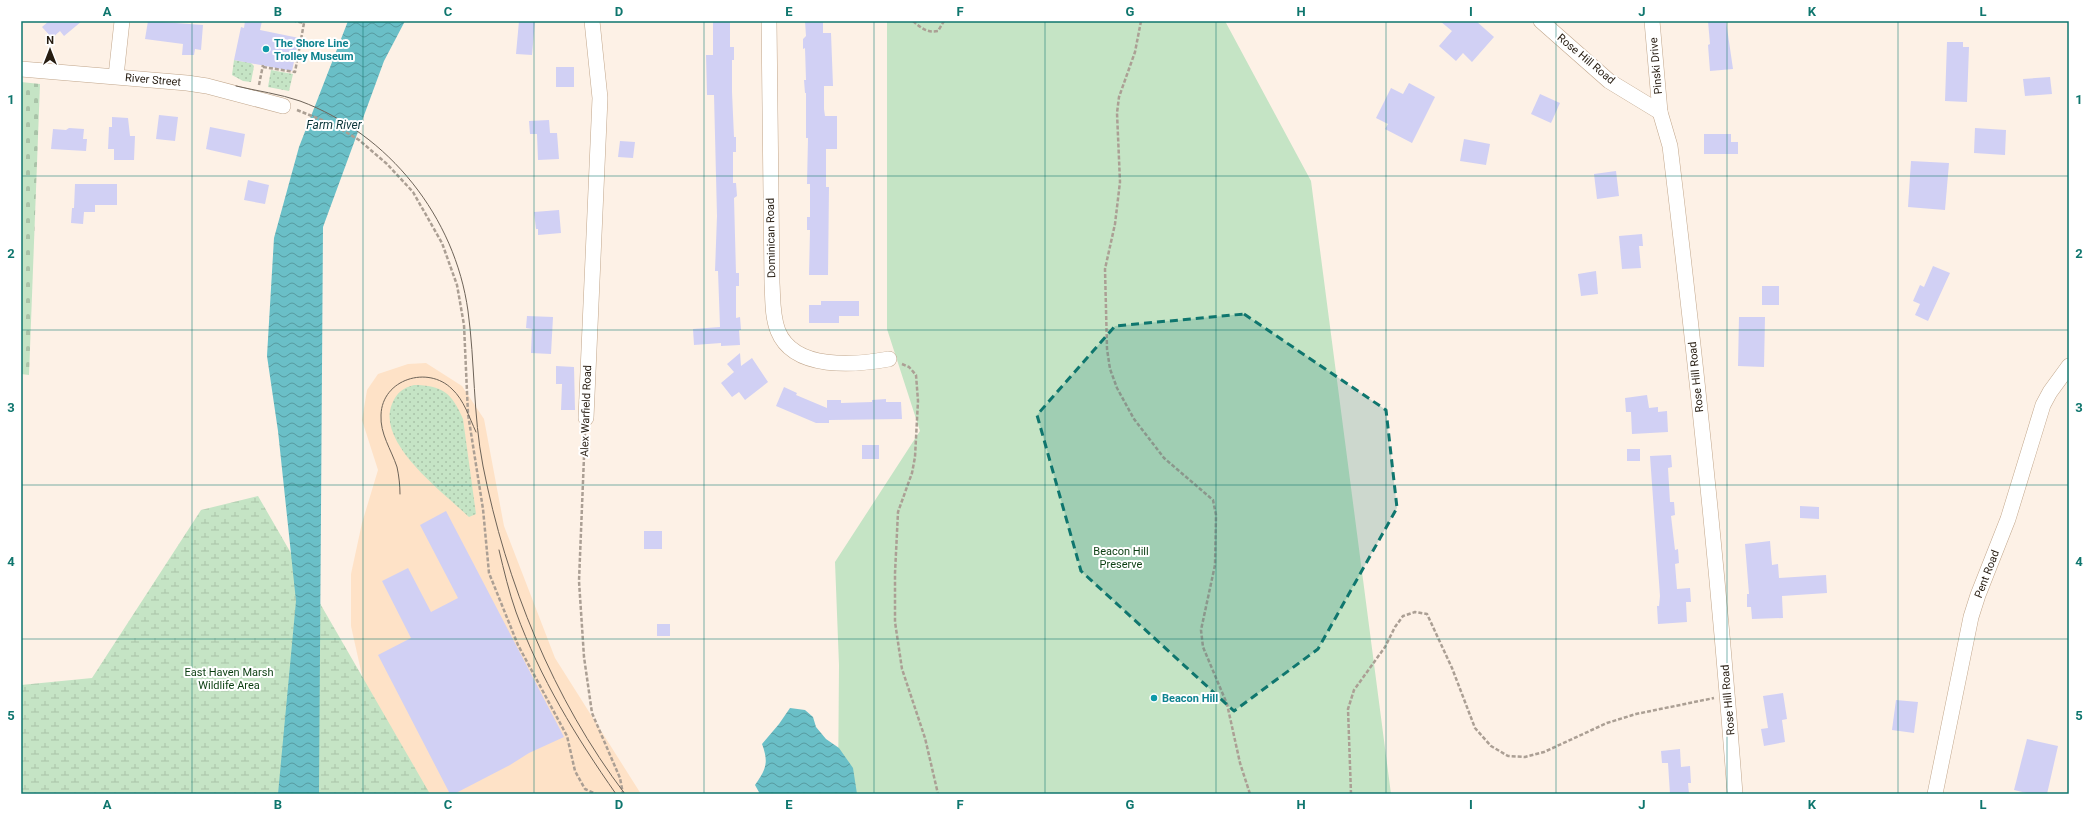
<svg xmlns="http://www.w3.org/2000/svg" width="2090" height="815" font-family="Roboto,sans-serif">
  <defs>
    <pattern id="grass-dots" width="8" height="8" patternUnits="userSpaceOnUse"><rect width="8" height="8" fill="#c5e4c5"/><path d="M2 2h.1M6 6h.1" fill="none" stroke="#a9c3a8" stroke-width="1.8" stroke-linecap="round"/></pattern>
    <pattern id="wetland-marsh" width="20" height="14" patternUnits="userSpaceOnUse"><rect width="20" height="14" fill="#c5e4c5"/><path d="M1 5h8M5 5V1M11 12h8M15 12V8" fill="none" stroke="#a9c3a8"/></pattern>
    <pattern id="cemetery-stones" width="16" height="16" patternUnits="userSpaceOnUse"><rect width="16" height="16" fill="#c5e4c5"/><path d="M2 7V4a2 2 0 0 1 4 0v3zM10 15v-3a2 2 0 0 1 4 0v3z" fill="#a9c3a8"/></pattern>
    <pattern id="water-waves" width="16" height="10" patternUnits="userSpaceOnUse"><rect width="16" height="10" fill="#6abfc7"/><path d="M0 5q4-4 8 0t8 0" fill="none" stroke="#579ba0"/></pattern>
  </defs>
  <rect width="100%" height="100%" fill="#fdf1e6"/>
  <path fill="#fee2c7" d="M426 363 462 386 484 419 504 526 555 658 641 794H428L363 680 351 626V574L362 523 378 470 362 420 367 390 378 374 408 364Z"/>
  <g fill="url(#grass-dots)">
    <path d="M234 60 251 63 254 66 251 82 243 81 232 75Z"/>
    <path d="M271 70 293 74 289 91 268 87Z"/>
    <path d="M414 385C442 385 452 393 463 419L476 514 469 517C443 492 376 443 392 404 397 392 403 388 414 385Z"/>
  </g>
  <path fill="url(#wetland-marsh)" d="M258 496 430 794H21V685L92 678 201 510Z"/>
  <path fill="url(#cemetery-stones)" d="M21 82 40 84 29 375 21 374Z"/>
  <path fill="#c5e4c5" d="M887 21H1225L1311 181 1391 794H838L839 665 835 562 920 431 887 329Z"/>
  <g fill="url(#water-waves)">
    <path d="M348 21H405L384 61 323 227 319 794H278L296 601 278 431 267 356 274 238 299 147Z"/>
    <path d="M790 708 805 710 813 717 816 727 826 739 839 748 853 768 857 794H760L755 785C766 769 769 763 762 744L779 724Z"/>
  </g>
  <g fill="#d1d0f4">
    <path d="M49 21H82L64 36 60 31 52 38 42 27Z"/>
    <path d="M148 21 203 25 201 50 195 49 194 55H182L183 44 145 39Z"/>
    <path d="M245 21H262L260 30 299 38 292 71 234 60 241 27 244 28Z"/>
    <path d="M519 21H535L532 55 516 54Z"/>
    <path d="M713 21H730V47H734V60H732V92L734 137H736V152H733V183H736L737 196 734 198 736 273H739V286H736V318L740 317 741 330H739L740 345 721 346V343L694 345 693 329 720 327 718 271H715L717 216 714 95H707L706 55H713Z"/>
    <path d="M805 21H823V33H831L833 86H824V109L825 116H837V149H826V187H829L828 275H809L810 230H807V217H810V184H807L808 138H806V93H805L804 80H806L805 48 803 49V39L806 36Z"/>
    <path d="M1440 21H1476L1494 37 1472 62 1463 53 1456 61 1439 46 1452 31Z"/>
    <path d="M1708 21H1726L1733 69 1710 71 1708 45 1710 44Z"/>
    <path d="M1947 42H1963V47H1969L1967 102 1945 101Z"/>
    <rect x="556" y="67" width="18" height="20"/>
    <path d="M2050 77 2052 94 2025 96 2023 79Z"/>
    <path d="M1409 83 1435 97 1412 143 1385 129 1388 124 1376 118 1391 88 1403 94Z"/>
    <path d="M1540 94 1560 103 1551 123 1531 114Z"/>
    <path d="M159 115 178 117 175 141 156 139Z"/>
    <path d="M112 117 128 118 130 136H135L134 160H114V149H108L109 127H112Z"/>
    <path d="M549 120 550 133H557L559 159 538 160 537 134H530L529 121Z"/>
    <path d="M210 127 245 134 241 157 206 149Z"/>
    <path d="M69 128 84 129 83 139H87L86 151 51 149 53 129 66 130Z"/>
    <path d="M1975 128 2006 130 2005 155 1974 153Z"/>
    <path d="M1704 134H1731V142H1738V154H1704Z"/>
    <path d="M1464 139 1490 144 1486 165 1460 161Z"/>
    <path d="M620 141 635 142 633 158 618 157Z"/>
    <path d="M1911 161 1949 163 1945 210 1908 207Z"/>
    <path d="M1616 171 1619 196 1597 199 1594 174Z"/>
    <path d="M248 180 269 185 265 204 244 200Z"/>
    <path d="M75 184H117V205H95V212H84L83 224 71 223 72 208H74Z"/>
    <path d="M559 210 561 233 538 235V229H536L534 212Z"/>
    <path d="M1642 234 1643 246H1639L1641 268 1622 269 1619 236Z"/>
    <path d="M1933 266 1950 273 1928 321 1915 315 1920 304 1913 301 1920 285 1924 287Z"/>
    <path d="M1596 271 1598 294 1581 296 1578 274Z"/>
    <rect x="1762" y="286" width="17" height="19"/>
    <path d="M821 301H859V316H839V323H809V305H821Z"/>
    <path d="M527 316 553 317 551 354 531 353 532 329 526 328Z"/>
    <path d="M1739 317H1765L1764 367 1738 366Z"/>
    <path d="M740 353 741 366 752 358 768 382 745 400 739 392 732 397 721 383 734 372 727 364Z"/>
    <path d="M556 366 574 367 575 410H561L562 384H556Z"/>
    <path d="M784 387 797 393 796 395 827 408V400H841V403L872 402V400L886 399V402H901L902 419 829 420V423H816L776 406Z"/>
    <path d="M1647 395 1649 408 1658 407V412L1667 411 1668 432 1632 434 1631 412H1626L1625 398Z"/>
    <rect x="862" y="445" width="17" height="14"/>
    <rect x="1627" y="449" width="13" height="12"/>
    <path d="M1671 455 1672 467 1668 468 1670 502H1674L1675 515 1671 516 1675 550 1678 549 1679 563 1675 564 1677 589 1690 588 1691 602H1686L1687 622 1658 624 1657 606H1659L1660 596 1650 456Z"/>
    <path d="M1800 506 1819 507V519L1800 518Z"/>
    <path d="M446 511 564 737 529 753 510 765 454 794H450L378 655 411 638 382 581 408 568 431 612 458 598 420 525Z"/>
    <rect x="644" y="531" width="18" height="18"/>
    <path d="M1770 541 1772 565 1778 564 1779 578 1826 575 1827 593 1782 596 1783 618 1752 619 1751 607H1747V594H1749L1745 544Z"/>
    <rect x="657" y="624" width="13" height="12"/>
    <path d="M1783 693 1787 719 1782 720 1785 742 1764 746 1761 729 1768 728 1763 696Z"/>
    <path d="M1896 700 1918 702 1914 733 1892 730Z"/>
    <path d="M2027 739 2058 746 2047 794H2031L2014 790Z"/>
    <path d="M1680 749 1681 767 1690 766 1691 783H1688L1689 794H1670L1668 763H1662L1661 751Z"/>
  </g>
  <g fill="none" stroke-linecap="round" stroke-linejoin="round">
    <defs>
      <g id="minor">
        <path d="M769 21 772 283C773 299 772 316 778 331 794 371 856 365 889 359"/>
        <path d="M1541 21 1609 81 1660 112 1670 146C1696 361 1719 578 1735 794"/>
        <path d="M1652 21 1660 112"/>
        <path d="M21 69 187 83 207 86 283 106"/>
        <path d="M116 76 122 21"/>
        <path d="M586 418 600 98 592 21"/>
        <path d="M1935 794 1971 617 1978 595 2008 519 2043 405 2050 392 2069 366"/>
      </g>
    </defs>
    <use href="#minor" stroke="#c1a68b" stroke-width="16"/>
    <g stroke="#ab9f94" stroke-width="2.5" stroke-dasharray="4 2" stroke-linecap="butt">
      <path d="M913 21C921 28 927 33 938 31L944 21"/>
      <path d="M1141 21 1135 52 1119 97 1117 113 1120 182 1115 224 1105 269 1107 349 1110 369 1117 388 1134 419 1164 458 1213 500 1216 515 1215 565 1201 630 1203 647 1227 704 1240 763 1250 794"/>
      <path d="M263 67 295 72 304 23 295 21"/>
      <path d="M259 85 263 65"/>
      <path d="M297 110 334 125 359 140 387 164 413 192 442 243 457 285 464 325 468 414 483 509 489 573 518 645 567 736 575 771 585 789 596 794"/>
      <path d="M902 364 909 367 916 375 918 401 915 457 912 473 898 512 895 573V622L902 669 925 738 938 794"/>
      <path d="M585 432 579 581 584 657 592 713 620 778 623 794"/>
      <path d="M1351 794 1348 709 1354 690 1385 647 1395 627 1403 616 1415 612 1427 614 1452 668 1475 728 1491 746 1508 756 1525 757 1544 752 1607 723 1636 714 1714 698"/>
    </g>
    <use href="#minor" stroke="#fff" stroke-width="15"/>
    <g stroke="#6d6358" stroke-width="1">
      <path d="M236 86C257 91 280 94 300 101 389 134 455 217 468 311 475 362 473 415 483 466 506 583 553 699 625 794"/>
      <path d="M400 494C400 486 399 476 397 467 391 449 380 434 381 415 382 379 428 365 452 389 464 400 469 417 476 432"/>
      <path d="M499 550C504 571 509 592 516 612 540 678 576 737 616 794"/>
    </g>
  </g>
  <path fill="#0f766e" fill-opacity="0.2" stroke="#0f766e" stroke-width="3" stroke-dasharray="8 5" stroke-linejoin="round" d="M1244 314 1386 410 1397 508 1318 649 1234 711 1081 571 1037 415 1115 326Z"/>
  <path fill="none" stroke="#0f766e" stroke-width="1" stroke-opacity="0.55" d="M192 21V794M363 21V794M534 21V794M704 21V794M874 21V794M1045 21V794M1216 21V794M1386 21V794M1556 21V794M1727 21V794M1898 21V794M21 176H2069M21 330H2069M21 485H2069M21 639H2069"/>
  <g fill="#0f9aa8" stroke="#fff" stroke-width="1.5">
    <circle cx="266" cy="49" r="4"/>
    <circle cx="1154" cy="698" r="4"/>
  </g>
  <g text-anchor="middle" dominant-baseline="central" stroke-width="4" stroke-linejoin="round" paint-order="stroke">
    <g font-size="11" font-weight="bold" fill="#0d838f" stroke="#fff" text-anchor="start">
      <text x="274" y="43">The Shore Line<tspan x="274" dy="13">Trolley Museum</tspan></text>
      <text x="1162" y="698">Beacon Hill</text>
    </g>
    <g font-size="11" fill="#271d12" stroke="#fff">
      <text transform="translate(1586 59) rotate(40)">Rose Hill Road</text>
      <text transform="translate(1656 66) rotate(-95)">Pinski Drive</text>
      <text transform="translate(153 80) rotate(5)">River Street</text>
      <text transform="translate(771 238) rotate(-91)">Dominican Road</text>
      <text transform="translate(1696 377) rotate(-96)">Rose Hill Road</text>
      <text transform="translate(586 411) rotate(-88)">Alex Warfield Road</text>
      <text transform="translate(1987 574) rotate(-69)">Pent Road</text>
      <text transform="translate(1728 700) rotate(-95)">Rose Hill Road</text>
    </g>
    <g font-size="11" fill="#0b3e11" stroke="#fff">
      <text x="1121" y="551">Beacon Hill<tspan x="1121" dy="13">Preserve</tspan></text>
      <text x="229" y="672">East Haven Marsh<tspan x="229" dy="13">Wildlife Area</tspan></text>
    </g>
    <g font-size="12" font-style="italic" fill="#0c363a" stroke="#fff">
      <text x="334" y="125">Farm River</text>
    </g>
  </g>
  <rect width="2090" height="815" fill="none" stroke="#ffffff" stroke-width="44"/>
  <g transform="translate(50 50)" stroke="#ffffff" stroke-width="3" paint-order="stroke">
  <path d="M0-3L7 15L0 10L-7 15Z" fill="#271d12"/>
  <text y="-6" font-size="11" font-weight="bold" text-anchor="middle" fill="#271d12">N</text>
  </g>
  <rect x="22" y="22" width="2046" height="771" fill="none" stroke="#0f766e" stroke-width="1.5"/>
  <g font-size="13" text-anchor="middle" font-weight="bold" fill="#0f766e">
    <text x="107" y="16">A</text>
    <text x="278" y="16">B</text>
    <text x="448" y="16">C</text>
    <text x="619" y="16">D</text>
    <text x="789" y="16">E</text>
    <text x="960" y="16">F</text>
    <text x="1130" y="16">G</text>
    <text x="1301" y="16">H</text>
    <text x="1471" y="16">I</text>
    <text x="1642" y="16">J</text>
    <text x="1812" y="16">K</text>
    <text x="1983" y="16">L</text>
    <text x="11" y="104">1</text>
    <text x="2079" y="104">1</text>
    <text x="11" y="258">2</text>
    <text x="2079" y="258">2</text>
    <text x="11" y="412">3</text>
    <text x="2079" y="412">3</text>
    <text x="11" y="566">4</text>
    <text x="2079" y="566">4</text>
    <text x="11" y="720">5</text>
    <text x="2079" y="720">5</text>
    <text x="107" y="809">A</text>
    <text x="278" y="809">B</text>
    <text x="448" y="809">C</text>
    <text x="619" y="809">D</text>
    <text x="789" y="809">E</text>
    <text x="960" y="809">F</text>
    <text x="1130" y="809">G</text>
    <text x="1301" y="809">H</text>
    <text x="1471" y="809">I</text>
    <text x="1642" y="809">J</text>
    <text x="1812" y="809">K</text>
    <text x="1983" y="809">L</text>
  </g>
</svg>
